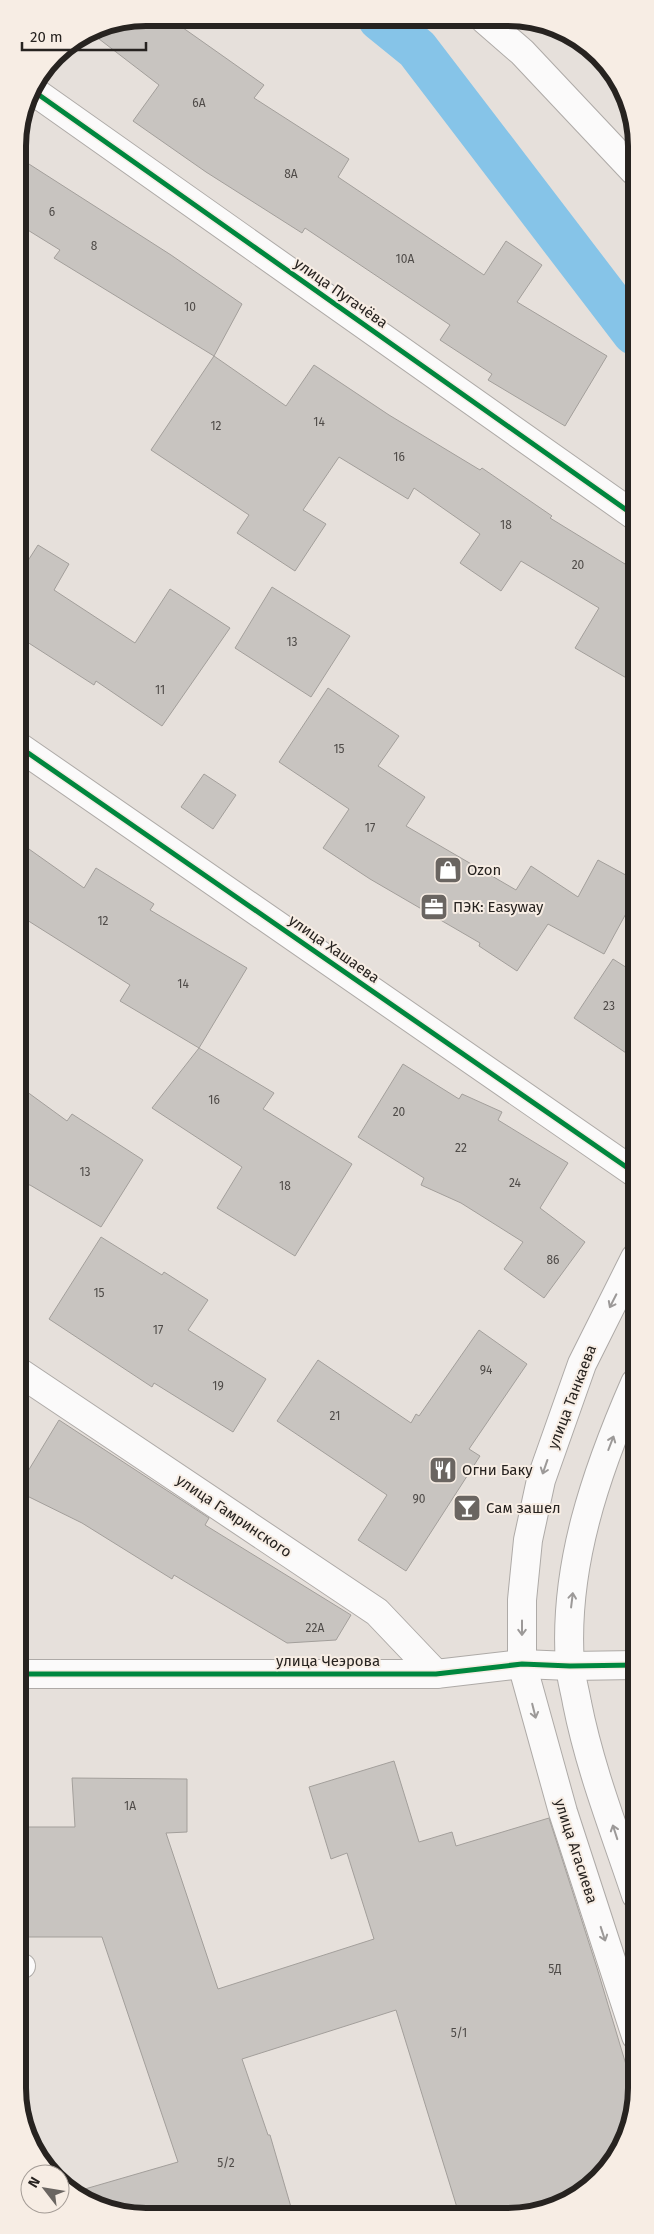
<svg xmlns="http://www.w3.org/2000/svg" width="654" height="2234" font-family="'Fira Sans',sans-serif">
  <rect width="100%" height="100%" fill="#e6e0db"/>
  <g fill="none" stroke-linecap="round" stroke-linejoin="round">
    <path stroke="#86c4e8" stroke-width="44" d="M380 19 417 49 634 333"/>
  </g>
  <g fill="#c8c4c0" stroke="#a39f9b">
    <path d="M147 18H169L264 85 254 98 349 159 338 177 484 275 506 241 542 265 517 302 607 356 565 426 488 380 492 374 440 340 450 325 305 228 302 233 206 172 133 121 159 85 90 32 97 27Z"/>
    <path d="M18 157 171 255 242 304 214 356 54 258 60 250 18 224Z"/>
    <path d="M214 356 286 406 314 365 389 415 480 470 482 468 552 516 550 518 625 564 635 549V683L575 648 599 608 521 561 501 591 460 563 480 534 414 488 408 499 339 457 303 510 326 524 295 571 237 533 249 515 151 450Z"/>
    <path d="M38 545 69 564 54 590 135 643 170 589 230 628 162 726 96 681 94 685 24 640 18 649V567L22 570Z"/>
    <path d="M272 587 350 636 311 697 235 648Z"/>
    <path d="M328 688 399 736 378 766 425 797 406 826 516 890 531 866 578 897 598 860 635 880V897L604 954 548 924 517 971 479 946 480 943 370 879 323 848 349 809 279 762Z"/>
    <path d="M204 774 236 795 213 829 181 807Z"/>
    <path d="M19 842 84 888 96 868 154 904 150 910 247 968 199 1048 120 1001 130 985 19 915Z"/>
    <path d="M613 959 635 973V1059L574 1018Z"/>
    <path d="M199 1048 274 1093 263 1109 352 1164 295 1256 217 1208 242 1167 152 1108Z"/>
    <path d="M403 1064 459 1099 462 1094 502 1112 498 1120 568 1163 540 1208 585 1242 544 1298 504 1269 523 1242 461 1203 421 1185 424 1178 358 1137Z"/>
    <path d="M19 1086 67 1121 72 1114 143 1160 101 1227 30 1185H19Z"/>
    <path d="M101 1237 162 1275 164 1272 208 1300 188 1330 266 1379 233 1432 154 1383 152 1387 49 1319Z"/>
    <path d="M479 1330 527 1364 469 1449 480 1456 406 1571 358 1540 387 1495 277 1421 318 1360 411 1423 416 1414 419 1416Z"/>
    <path d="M59 1420 209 1518 205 1525 351 1615 336 1640 287 1643 174 1575 172 1579 82 1523 19 1492V1486Z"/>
    <path d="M394 1761 419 1842 452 1832 456 1846 549 1818 597 1968 636 2098 627 2137 605 2172 572 2199 532 2214H459L396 2010 242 2059 268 2135H270L293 2214H122L78 2191 178 2162 102 1937H20V1827H75L72 1778 187 1779V1832L166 1833 218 1989 374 1939 347 1853 331 1859 309 1787Z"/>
  </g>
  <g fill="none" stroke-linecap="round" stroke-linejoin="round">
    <defs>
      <path id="lane" d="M20 1966H23"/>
      <g id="street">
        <path d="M485 20 522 52 634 171"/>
        <path d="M32 90 635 516"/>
        <path d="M18 746 635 1173"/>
        <path d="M19 1372 377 1612 436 1674"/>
        <path d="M19 1674H436L522 1664 570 1666 636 1665"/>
      </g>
      <g id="secondary">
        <path d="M635 1258 582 1364 541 1480 528 1540 522 1600V1664L563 1812 636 2036"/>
        <path d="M635 1383C596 1472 563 1567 570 1665 571 1678 575 1691 577 1703 590 1769 615 1832 636 1895"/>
      </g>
    </defs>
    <use href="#lane" stroke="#aeaaa7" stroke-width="26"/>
    <use href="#street" stroke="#aeaaa7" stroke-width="30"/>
    <use href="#secondary" stroke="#aeaaa7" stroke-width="30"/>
    <use href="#lane" stroke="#fbfafa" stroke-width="24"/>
    <use href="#street" stroke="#fbfafa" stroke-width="28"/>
    <use href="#secondary" stroke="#fbfafa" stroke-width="28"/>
    <defs>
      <g id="cycleway">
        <path d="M32 90 635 516"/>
        <path d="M18 746 635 1173"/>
        <path d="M19 1674H436L522 1664 570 1666 636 1665"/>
      </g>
    </defs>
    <use href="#cycleway" stroke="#f7ede4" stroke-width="8"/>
    <use href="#cycleway" stroke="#00873e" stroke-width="5"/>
  </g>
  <defs><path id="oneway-shaft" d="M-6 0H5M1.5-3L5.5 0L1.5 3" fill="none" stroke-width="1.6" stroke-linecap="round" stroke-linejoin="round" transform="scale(1.25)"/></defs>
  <g stroke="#9c9998">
    <use href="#oneway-shaft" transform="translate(613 1301) rotate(117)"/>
    <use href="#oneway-shaft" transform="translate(611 1443) rotate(-69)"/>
    <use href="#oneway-shaft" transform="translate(545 1467) rotate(109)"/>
    <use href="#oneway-shaft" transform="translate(572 1600) rotate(-83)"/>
    <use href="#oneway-shaft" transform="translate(522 1628) rotate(90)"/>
    <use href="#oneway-shaft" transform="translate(534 1711) rotate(76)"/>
    <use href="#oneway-shaft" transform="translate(615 1832) rotate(-108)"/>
    <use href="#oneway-shaft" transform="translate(603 1934) rotate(72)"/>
  </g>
  <defs>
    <symbol id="shop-square" viewBox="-11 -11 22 22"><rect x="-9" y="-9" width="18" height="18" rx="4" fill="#6a6561" stroke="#f7ede4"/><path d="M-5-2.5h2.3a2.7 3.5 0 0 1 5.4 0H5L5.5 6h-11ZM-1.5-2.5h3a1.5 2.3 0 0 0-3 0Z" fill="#fff"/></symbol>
    <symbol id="office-square" viewBox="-11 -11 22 22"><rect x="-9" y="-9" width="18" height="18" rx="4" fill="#6a6561" stroke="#f7ede4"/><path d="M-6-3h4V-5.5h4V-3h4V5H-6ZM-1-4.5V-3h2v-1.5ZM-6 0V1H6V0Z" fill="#fff"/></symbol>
    <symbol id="restaurant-square" viewBox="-11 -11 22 22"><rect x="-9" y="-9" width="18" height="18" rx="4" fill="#6a6561" stroke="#f7ede4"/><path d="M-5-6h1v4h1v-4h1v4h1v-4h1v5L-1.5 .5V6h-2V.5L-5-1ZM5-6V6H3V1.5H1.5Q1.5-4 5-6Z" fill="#fff"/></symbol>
    <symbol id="bar-square" viewBox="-11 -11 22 22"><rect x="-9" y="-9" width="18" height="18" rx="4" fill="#6a6561" stroke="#f7ede4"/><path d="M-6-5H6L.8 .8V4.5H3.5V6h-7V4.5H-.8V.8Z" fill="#fff"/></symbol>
  </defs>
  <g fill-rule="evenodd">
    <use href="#shop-square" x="432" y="854" width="32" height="32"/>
    <use href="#office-square" x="418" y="891" width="32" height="32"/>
    <use href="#restaurant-square" x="427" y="1454" width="32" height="32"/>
    <use href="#bar-square" x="451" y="1492" width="32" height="32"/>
  </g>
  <g text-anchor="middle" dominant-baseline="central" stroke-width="4" stroke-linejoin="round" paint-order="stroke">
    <g font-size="12" fill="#4f4b48">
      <text x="199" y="103">6А</text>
      <text x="291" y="174">8А</text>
      <text x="52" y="212">6</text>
      <text x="94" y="246">8</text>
      <text x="405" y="259">10А</text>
      <text x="190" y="307">10</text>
      <text x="319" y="422">14</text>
      <text x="216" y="426">12</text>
      <text x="399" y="457">16</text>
      <text x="506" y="525">18</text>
      <text x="578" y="565">20</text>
      <text x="292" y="642">13</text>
      <text x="160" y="690">11</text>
      <text x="339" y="749">15</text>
      <text x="370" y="828">17</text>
      <text x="103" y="921">12</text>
      <text x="183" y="984">14</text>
      <text x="609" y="1006">23</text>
      <text x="214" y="1100">16</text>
      <text x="399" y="1112">20</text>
      <text x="461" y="1148">22</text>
      <text x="85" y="1172">13</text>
      <text x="515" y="1183">24</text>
      <text x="285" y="1186">18</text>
      <text x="553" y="1260">86</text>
      <text x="99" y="1293">15</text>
      <text x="158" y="1330">17</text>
      <text x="486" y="1370">94</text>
      <text x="218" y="1386">19</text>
      <text x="335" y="1416">21</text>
      <text x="419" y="1499">90</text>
      <text x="315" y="1628">22А</text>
      <text x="130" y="1806">1А</text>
      <text x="555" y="1969">5Д</text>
      <text x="459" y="2033">5/1</text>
      <text x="226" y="2163">5/2</text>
    </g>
    <g font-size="15" fill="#272320" stroke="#f7ede4">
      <text transform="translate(341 293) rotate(35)">улица Пугачёва</text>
      <text transform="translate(334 949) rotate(35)">улица Хашаева</text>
      <text transform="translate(572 1397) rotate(-69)">улица Танкаева</text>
      <text transform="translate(234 1516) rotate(34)">улица Гамринского</text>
      <text x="328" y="1661">улица Чеэрова</text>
      <text transform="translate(576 1851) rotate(72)">улица Агасиева</text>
    </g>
    <g font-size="15" fill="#272320" stroke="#f7ede4" text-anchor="start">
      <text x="467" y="870">Ozon</text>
      <text x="453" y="907">ПЭК: Easyway</text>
      <text x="462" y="1470">Огни Баку</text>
      <text x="486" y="1508">Сам зашел</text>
    </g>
  </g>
  <path d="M0 0H654V2234H0ZM146 26H508A120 120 0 0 1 628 146V2088A120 120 0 0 1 508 2208H146A120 120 0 0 1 26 2088V146A120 120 0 0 1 146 26Z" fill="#f7ede4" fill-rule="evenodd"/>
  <path fill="none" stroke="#272320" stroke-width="6" d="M146 26H508A120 120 0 0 1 628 146V2088A120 120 0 0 1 508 2208H146A120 120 0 0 1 26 2088V146A120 120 0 0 1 146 26Z"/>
  <g transform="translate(45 2189) rotate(301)"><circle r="24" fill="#f7ede4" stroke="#a49c96"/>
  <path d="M0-4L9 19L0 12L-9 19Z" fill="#6a6561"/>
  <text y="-8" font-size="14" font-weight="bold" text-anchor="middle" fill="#272320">N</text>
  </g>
  <path d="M22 42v8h124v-8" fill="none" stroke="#272320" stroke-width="2.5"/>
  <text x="30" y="42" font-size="15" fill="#272320" stroke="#f7ede4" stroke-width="4" paint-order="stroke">20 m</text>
</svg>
